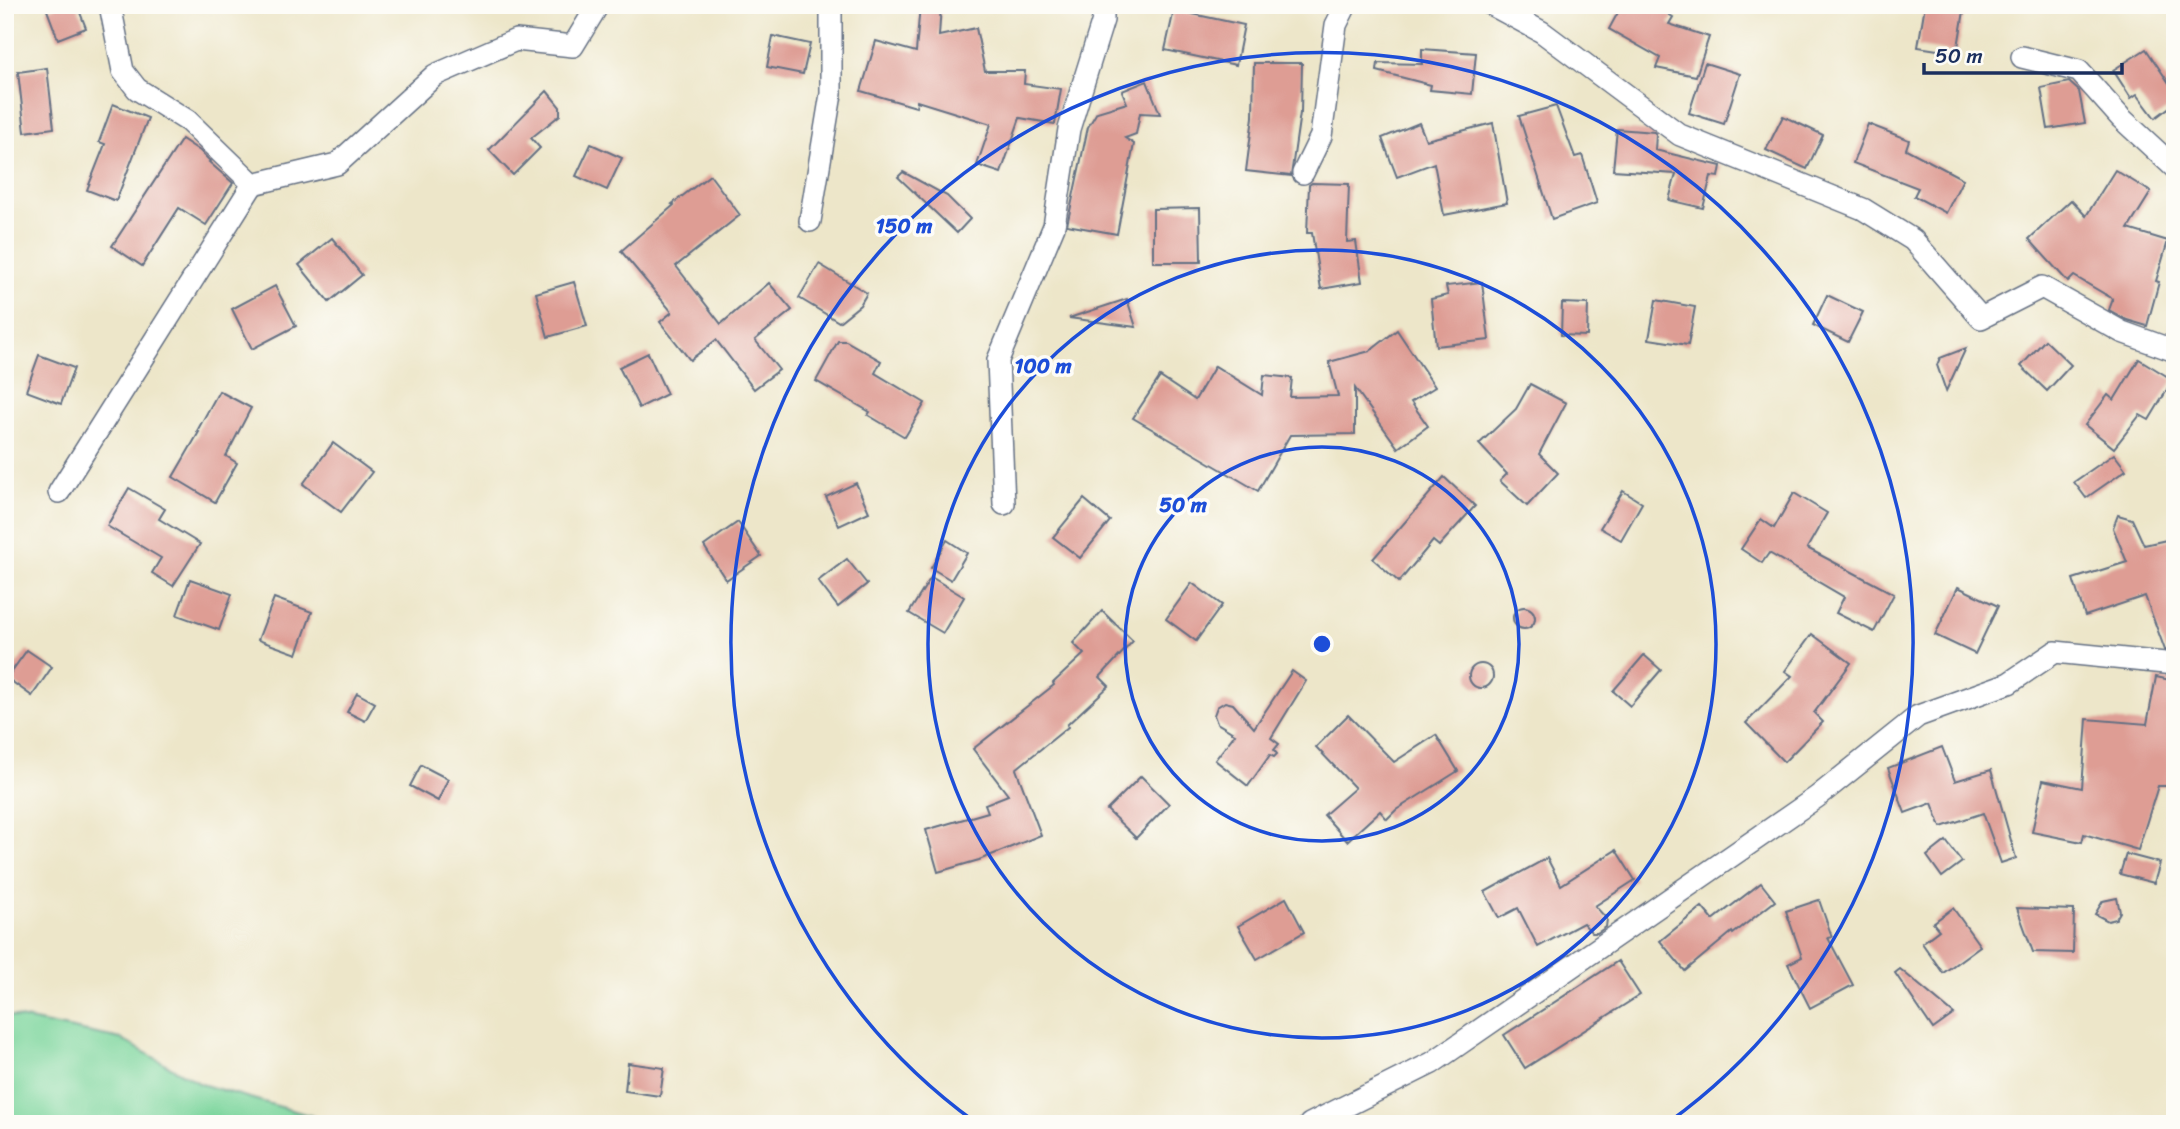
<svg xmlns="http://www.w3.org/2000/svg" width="2180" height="1129" font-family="Sriracha,sans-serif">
  <rect width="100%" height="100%" fill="#fdfcf7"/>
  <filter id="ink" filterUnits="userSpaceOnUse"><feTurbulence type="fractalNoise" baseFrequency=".0143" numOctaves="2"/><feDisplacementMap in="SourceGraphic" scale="14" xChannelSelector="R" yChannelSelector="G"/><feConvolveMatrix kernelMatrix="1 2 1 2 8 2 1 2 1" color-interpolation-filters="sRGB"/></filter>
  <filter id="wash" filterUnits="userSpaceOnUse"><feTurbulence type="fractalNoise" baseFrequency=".00686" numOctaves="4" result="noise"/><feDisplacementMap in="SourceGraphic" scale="28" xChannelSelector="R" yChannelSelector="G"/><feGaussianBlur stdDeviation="1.57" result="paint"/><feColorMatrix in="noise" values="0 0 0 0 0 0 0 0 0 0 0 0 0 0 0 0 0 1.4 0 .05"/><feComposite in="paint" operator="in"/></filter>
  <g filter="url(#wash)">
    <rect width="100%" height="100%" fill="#ede6c9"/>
    <path fill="#7bd59c" stroke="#4b827d" stroke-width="2" d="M5 1015 121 1039 201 1084 312 1116 323 1124H5Z"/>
    <g id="blocks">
      <g fill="#de9d94">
        <path d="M59 5H77L86 28 58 39 47 10Z"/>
        <path d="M920 5H941L939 36 976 28 985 71H1025L1024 84 1061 89 1055 124 1020 118 1001 173 977 165 991 124 917 101 916 107 861 91 876 41 916 52Z"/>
        <path d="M1622 5H1653L1673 17 1669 24 1709 37 1696 76 1656 68 1660 58 1609 29Z"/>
        <path d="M1925 5H1965L1957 53 1918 47Z"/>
        <path d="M1174 10 1244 25 1236 65 1165 50Z"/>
        <path d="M773 36 810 44 803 74 767 67Z"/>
        <path d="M1422 49 1476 53 1472 94 1430 90 1431 85 1377 71 1378 63 1422 64Z"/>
        <path d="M2146 49 2175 92V103L2155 118 2137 94 2131 98 2113 70Z"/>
        <path d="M1254 63H1302L1301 113H1300L1291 176 1246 171 1253 117Z"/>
        <path d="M1705 63 1740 74 1724 124 1689 113Z"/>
        <path d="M47 68 54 128 25 132 18 72Z"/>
        <path d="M1147 81 1160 114 1140 113 1136 134 1125 138 1134 144 1117 234 1067 225 1088 127 1097 112 1127 103 1122 91Z"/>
        <path d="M2069 82 2079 91 2085 123 2048 129 2041 88Z"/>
        <path d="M547 91 560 107V115L531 138 540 148 513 175 489 150Z"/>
        <path d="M113 104 148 118 116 201 87 190 105 144 99 142Z"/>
        <path d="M1556 106 1575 157 1582 155 1597 203 1552 219 1519 116Z"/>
        <path d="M1783 116 1823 135 1807 169 1766 150Z"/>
        <path d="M1419 123 1426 140 1493 123 1507 203 1444 215 1434 163 1397 177 1382 138Z"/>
        <path d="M1868 124 1909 140 1906 149 1963 179 1946 213 1914 196 1918 188 1853 163Z"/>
        <path d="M1617 129 1654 132 1656 134 1655 150 1721 166 1719 177 1711 176 1703 208 1669 200 1676 174 1613 170Z"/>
        <path d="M182 139 200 151 210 161 209 162 233 183 206 225 179 208 142 266 112 246Z"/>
        <path d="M591 144 622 158 607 190 576 176Z"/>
        <path d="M2115 170 2151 192 2128 229 2168 241 2156 281 2159 282 2147 326 2127 320 2109 310 2113 299 2074 276 2068 282 2029 239 2071 200 2086 216Z"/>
        <path d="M903 172 947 196 970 219 957 233 898 177Z"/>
        <path d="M710 175 740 215 676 266 721 324 769 283 792 310 755 340 779 370 754 389 716 340 690 360 660 322 672 312 621 251 674 205 672 204Z"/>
        <path d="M1312 183 1349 184 1347 242 1356 241 1362 282 1321 289 1312 233H1307L1309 185Z"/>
        <path d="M1200 208 1201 262H1153V209Z"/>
        <path d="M332 238 362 275 329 302 299 265Z"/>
        <path d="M819 264 867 293 860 305 839 322 799 298Z"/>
        <path d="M574 282 587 326 548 337 536 293Z"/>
        <path d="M1482 282 1489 340 1436 346 1431 299 1448 295 1446 286Z"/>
        <path d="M275 286 296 326 252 349 232 309Z"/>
        <path d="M1827 295 1863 312 1848 342 1813 325Z"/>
        <path d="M1127 299 1136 327 1069 318Z"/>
        <path d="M1656 300 1695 307 1688 345 1649 339Z"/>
        <path d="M1562 303 1588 304 1587 336 1561 335Z"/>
        <path d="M1397 330 1435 387 1411 402 1428 426 1398 448 1355 388V434L1290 435 1258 491 1133 418 1160 377 1195 400 1215 366 1262 395 1264 375 1292 378 1290 397 1338 396 1329 362 1370 351Z"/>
        <path d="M2045 340 2071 365 2047 391 2021 366Z"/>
        <path d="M838 341H846L881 361 875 373 925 403 905 437 868 415 870 412 816 381Z"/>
        <path d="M1966 348 1946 391 1937 365 1940 358Z"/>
        <path d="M648 353 667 394 639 408 619 367Z"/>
        <path d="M39 355 74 368 61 404 26 391Z"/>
        <path d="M2139 359 2173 380 2149 420 2140 415 2114 448 2085 425 2108 395 2114 400Z"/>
        <path d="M1530 384 1566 403 1539 454 1558 473 1527 506 1500 481 1507 474 1479 444 1516 409Z"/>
        <path d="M219 391 251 408 226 456 237 463 215 502 173 477 199 432 197 431Z"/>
        <path d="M333 443 372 472 341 512 303 484Z"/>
        <path d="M2114 454 2126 470 2086 498 2074 482Z"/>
        <path d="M1444 477 1475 506 1439 546 1433 541 1399 582 1373 559Z"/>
        <path d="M856 483 869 512 839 526 826 497Z"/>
        <path d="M129 488 165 509 159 519 200 544 173 586 152 573 161 558 107 526Z"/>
        <path d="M1623 491 1642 503 1621 540 1600 528Z"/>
        <path d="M1794 493 1827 513 1807 548 1894 594 1874 632 1836 613 1844 597 1769 553 1762 563 1741 549 1761 519 1774 528Z"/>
        <path d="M1084 499 1110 521 1080 558 1053 537Z"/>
        <path d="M2118 515 2132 519 2144 545 2171 539 2175 554V651L2165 650 2145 596 2085 616 2073 579 2127 562 2113 528Z"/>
        <path d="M738 522 761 556 726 580 704 546Z"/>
        <path d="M947 540 967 553 951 580 931 568Z"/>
        <path d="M847 559 867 584 838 607 818 581Z"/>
        <path d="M931 577 964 597 943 633 909 613Z"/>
        <path d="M190 579 232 594 219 630 177 615Z"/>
        <path d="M1192 583 1222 605 1196 641 1166 619Z"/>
        <path d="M1958 587 1998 606 1975 654 1935 635Z"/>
        <path d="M274 598 312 612 297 654 258 640Z"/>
        <circle cx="1524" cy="618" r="11"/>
        <path d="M1102 611 1133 641 1100 677 1109 686 1067 725 1068 727 1016 769 1041 835 979 860 938 872 926 830 988 812 985 804 1008 795 973 749 1054 685 1053 683 1084 654 1073 643Z"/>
        <path d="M1812 634 1851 663 1814 713 1823 722 1784 762 1746 723 1792 676 1785 671Z"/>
        <path d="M27 650 52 667 32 696 7 678Z"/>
        <path d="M1644 655 1661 670 1630 706 1613 691Z"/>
        <circle cx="1481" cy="676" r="12"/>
        <path d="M1292 671 1306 681 1271 738 1279 744 1274 750 1277 754 1274 757 1270 755 1248 786 1215 760 1235 734 1217 723 1214 715 1217 707 1225 702 1233 704 1254 728Z"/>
        <path d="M2156 677 2175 681V786H2158L2138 850 2084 834 2082 842 2032 832 2043 780 2082 788 2087 719 2147 724Z"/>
        <path d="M357 693 375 703 365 721 347 712Z"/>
        <path d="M1348 715 1394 762 1436 735 1458 771 1396 810 1387 819 1380 811 1347 841 1324 815 1355 788 1316 747Z"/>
        <path d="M1942 747 1955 781 1991 770 2016 858 2001 863 1983 813 1941 827 1932 803 1905 813 1888 768Z"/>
        <path d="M421 765 448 779 438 801 410 786Z"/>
        <path d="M1141 776 1169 804 1136 838 1107 810Z"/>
        <path d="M1946 841 1962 862 1942 877 1927 856Z"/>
        <path d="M1616 850 1635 880 1595 906 1607 919 1606 927 1597 933H1592L1583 923 1538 947 1518 908 1499 918 1485 892 1547 858 1561 885Z"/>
        <path d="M2126 854 2160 863 2154 883 2120 874Z"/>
        <path d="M1761 883 1775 901 1733 934 1732 932 1685 971 1660 941 1702 907 1713 920Z"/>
        <path d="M1286 898 1304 932 1257 959 1238 926Z"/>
        <path d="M2117 898 2120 912 2116 919 2108 921 2095 914 2103 901Z"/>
        <path d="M1819 900 1832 937 1828 938 1853 985 1810 1008 1788 964 1802 957 1786 911Z"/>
        <path d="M1953 908 1980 946 1943 973 1922 943 1939 930 1933 923Z"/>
        <path d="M2017 908 2074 910 2073 953 2033 952Z"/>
        <path d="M1618 961 1640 995 1525 1068 1504 1035Z"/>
        <path d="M1900 969 1954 1014 1933 1029 1895 973Z"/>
        <path d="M628 1063 664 1068 660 1096 625 1091Z"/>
      </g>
    </g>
  </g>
  <g filter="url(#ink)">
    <use href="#blocks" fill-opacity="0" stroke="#646f83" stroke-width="2"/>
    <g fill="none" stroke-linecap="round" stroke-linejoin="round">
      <defs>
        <g id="minor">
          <path d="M110 5 123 71 137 89 188 121 253 184 337 164 435 75 516 40 573 46 598 5"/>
          <path d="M1492 5 1542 32 1680 135 1863 209 1913 240 1981 318 2042 287 2122 332 2175 351"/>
          <path d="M2022 57 2079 71 2121 118 2175 168"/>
          <path d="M1303 173 1321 136 1336 25 1346 5"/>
          <path d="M810 221 831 94V5"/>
          <path d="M59 492 253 184"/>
          <path d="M1004 504 998 360 1054 226 1069 129 1103 20V5"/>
          <path d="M1310 1124 1432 1063 1817 797 1918 716 2009 683 2055 652 2175 664"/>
        </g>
      </defs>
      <use href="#minor" stroke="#646f83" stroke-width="24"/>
      <use href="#minor" stroke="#fff" stroke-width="21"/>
    </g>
  </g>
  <g fill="none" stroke="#1d4ed8" stroke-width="3.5">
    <circle cx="1322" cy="644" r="197"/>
    <circle cx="1322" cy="644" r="394"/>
    <path d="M975 1122A591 591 0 1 1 1669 1122"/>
  </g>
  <circle cx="1322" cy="644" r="10" fill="#1d4ed8" stroke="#fdfcf7" stroke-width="3.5"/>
  <g font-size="21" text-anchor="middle" font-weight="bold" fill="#1d4ed8" stroke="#fdfcf7" stroke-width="7" stroke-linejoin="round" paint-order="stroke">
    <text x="904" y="233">150 m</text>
    <text x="1043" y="373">100 m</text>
    <text x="1183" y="512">50 m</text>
  </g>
  <rect width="2180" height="1129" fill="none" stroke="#fdfcf7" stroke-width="28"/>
  <path d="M1924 63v10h198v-10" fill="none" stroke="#1b2f5e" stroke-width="3.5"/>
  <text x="1935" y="63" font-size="21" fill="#1b2f5e" stroke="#fdfcf7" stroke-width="5" paint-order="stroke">50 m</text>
</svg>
